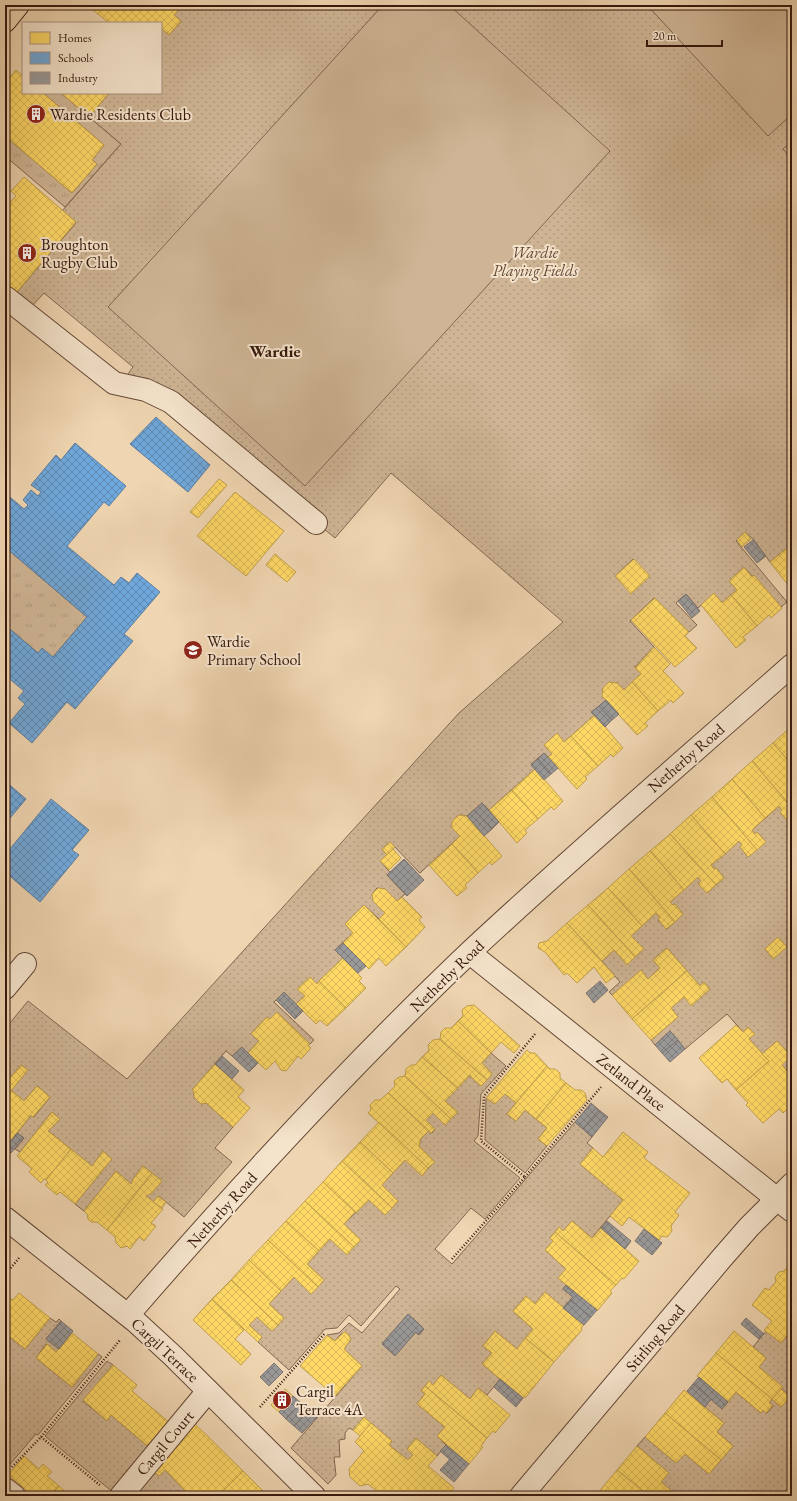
<svg xmlns="http://www.w3.org/2000/svg" width="797" height="1501" font-family="'EB Garamond',serif">
  <defs>
    <pattern id="grass-tufts" width="24" height="20" patternUnits="userSpaceOnUse"><rect width="24" height="20" fill="#cfb595"/><path d="M3 7l-1-3M5 7V3M7 7l1-3M15 17l-1-3M17 17v-4M19 17l1-3" fill="none" stroke="#b29b7f"/></pattern>
    <pattern id="park-dots" width="8" height="8" patternUnits="userSpaceOnUse"><rect width="8" height="8" fill="#cfb595"/><path d="M2 2h.1M6 6h.1" fill="none" stroke="#b29b7f" stroke-width="1.8" stroke-linecap="round"/></pattern>
    <pattern id="homes-cross-hatch" width="8" height="8" patternUnits="userSpaceOnUse"><rect width="8" height="8" fill="#ffd966"/><path d="M0 0l8 8M0 8l8-8" fill="none" stroke="#dbba57"/></pattern>
    <pattern id="schools-cross-hatch" width="8" height="8" patternUnits="userSpaceOnUse"><rect width="8" height="8" fill="#6fa8dc"/><path d="M0 0l8 8M0 8l8-8" fill="none" stroke="#5c88b1"/></pattern>
    <pattern id="industry-cross-hatch" width="8" height="8" patternUnits="userSpaceOnUse"><rect width="8" height="8" fill="#999"/><path d="M0 0l8 8M0 8l8-8" fill="none" stroke="#7e7c7b"/></pattern>
  </defs>
  <rect width="100%" height="100%" fill="#efd5b1"/>
  <filter id="stains"><feTurbulence type="fractalNoise" baseFrequency=".005" numOctaves="4"/><feColorMatrix values="0 0 0 0 .2 0 0 0 0 .09 0 0 0 0 .02 0 0 0 .5 -.17"/></filter>
  <radialGradient id="worn" r=".72"><stop offset=".6" stop-color="#630" stop-opacity="0"/><stop offset="1" stop-color="#630" stop-opacity=".3"/></radialGradient>
  <g fill="url(#grass-tufts)" stroke="#826651">
    <path d="M43 93H61L121 144 65 207 5 156V136L72 193 97 164 92 160 104 145Z"/>
    <path d="M5 547 87 617 53 657 38 653 5 625Z"/>
  </g>
  <g fill="url(#park-dots)" stroke="#826651" fill-rule="evenodd">
    <path d="M183 5H187L192 9 195 5H792V544L770 562 754 540 745 532 736 541 787 602 781 607 744 567 729 581 737 590 722 603 714 594 698 608 686 594 676 603 697 625 689 632 654 598 630 621 654 647 635 667 641 674 624 690 617 683H609L603 688V696L606 700 592 712 595 715 564 742 556 734 544 745 552 754 548 757 544 753 531 764 535 769 489 810 482 803 467 816 459 815 452 821 460 836 420 873 390 842 382 849 387 855 380 861 390 872 387 875 405 894 397 901 385 889 377 888 372 894 373 901 385 913 379 919 364 905 345 924 353 933 335 950 343 958 317 984 310 977 298 989 305 996 296 1004 284 992 274 1002 314 1040 310 1044 277 1012 270 1019 267 1017 251 1034 259 1041 248 1053 242 1047 232 1056 226 1051 192 1090 194 1092V1097L201 1104 206 1103 233 1127 215 1148 232 1162 184 1217 159 1196 153 1202 146 1196 162 1181 143 1166 133 1179 131 1184 116 1171 84 1211 75 1204 112 1159 103 1151 92 1166 48 1131 60 1119 52 1112 20 1152 15 1149 24 1138 17 1133 31 1115 34 1117 50 1097 37 1086 24 1101 11 1090 27 1070 21 1065 5 1084V1064L10 1058 5 1053V1029L28 1001 127 1079 459 713 563 622 391 473 335 538 163 397 120 385 133 367 44 293 32 306 16 293 76 223 62 211 121 144 89 117 109 93H161V31L162 29 169 35 181 21 174 15ZM633 559 650 576 631 593 615 576Z"/>
    <path d="M779 806 782 810 780 812 788 821 792 818V1077L782 1065 791 1056 777 1041 762 1054 749 1039 754 1034 748 1027 743 1032 727 1014 685 1049 670 1031 655 1045 651 1040 678 1017 671 1008 684 997 691 1005 710 989 704 982 700 986 667 948 653 960 660 968 648 979 641 971 612 995 609 992 620 982 602 961 614 950 627 964 644 949 631 936 656 913 660 918 658 920 667 929 683 914 675 904 673 905 670 902 698 877 701 881 699 884 707 893 724 878 716 868 714 869 711 865 739 841 742 845 740 847 748 857 766 842 757 832 755 834 752 830ZM778 938 773 959 765 949Z"/>
    <path d="M491 1053 506 1066 481 1094 478 1136 474 1141 520 1178 485 1219 471 1208 435 1249 452 1264 575 1122 592 1137 587 1143 593 1148 580 1164 623 1200 592 1238 572 1221 563 1231 559 1227 550 1238 553 1241 545 1250 566 1269V1285L563 1289 573 1297 563 1308 545 1292 535 1304 525 1297 513 1311 533 1329 517 1349 495 1331 483 1346 492 1353 482 1364 500 1379 487 1395 478 1388 470 1399 441 1375 433 1385 429 1381 421 1391 425 1394 417 1404 445 1427 437 1436 446 1445 437 1456 416 1438 407 1449 413 1455 408 1460 389 1445 392 1441 364 1417 353 1430 349 1428 345 1433V1439L339 1440 340 1457H334L336 1475 328 1484 291 1448 362 1366 344 1349 351 1339 347 1333 341 1334 335 1341 327 1335 339 1333 349 1323 362 1333 400 1289 396 1286 361 1326 349 1315 337 1328 325 1329 289 1370 258 1342 262 1337 249 1325 257 1317 272 1331 284 1318 269 1304 294 1277 311 1294 324 1280 307 1264 330 1239 347 1254 361 1240 344 1224 369 1200 392 1208 398 1201 382 1185 405 1160 422 1175 434 1162 419 1146 421 1138 429 1131 432 1133 435 1129 426 1120 433 1113 445 1125 457 1112 445 1101 470 1075 472 1078 481 1086 492 1074 482 1063ZM408 1314 424 1329 419 1335 416 1332 395 1355 382 1344Z"/>
    <path d="M505 1094 516 1103 507 1114 516 1121 525 1110 547 1128 538 1139 547 1146 525 1173 485 1140 486 1098 495 1104Z"/>
    <path d="M50 1318 56 1322 59 1319 61 1321 46 1339 59 1349 56 1352 46 1344 36 1358 72 1387 98 1354 102 1357 38 1435 36 1434 5 1470V1333L25 1349Z"/>
    <path d="M792 1329V1496H678L661 1482 669 1473 637 1446 645 1437 676 1463 685 1454 709 1474 733 1446 717 1432 724 1423 705 1407 711 1399 722 1408 736 1392 761 1413 763 1410 767 1413 773 1406 769 1403 772 1399 781 1407 790 1396 759 1367 766 1358 753 1347 766 1331 781 1343Z"/>
    <path d="M107 1361 113 1365 83 1401 107 1421 111 1415 151 1449 114 1493 45 1436Z"/>
    <path d="M152 1470 159 1476 165 1470 190 1496H130Z"/>
  </g>
  <g fill="#cfb595" stroke="#826651">
    <path d="M383 5H449L610 151 305 486 108 307Z"/>
    <path d="M647 5H792V114L768 136Z"/>
    <path d="M792 141V159L783 149Z"/>
  </g>
  <g fill="url(#homes-cross-hatch)" stroke="#c29f4b">
    <path d="M87 5H183L174 15 181 21 169 35 162 29 161 31V23H109Z"/>
    <path d="M187 5H195L192 9Z"/>
    <path d="M16 70 23 76V93H43L104 145 92 160 97 164 72 193 5 136V93L8 90 5 88V83Z"/>
    <path d="M61 93H109L89 117Z"/>
    <path d="M24 177 76 222 16 293 5 284V208L16 196 11 191Z"/>
    <path d="M219 479 227 485 198 518 190 512Z"/>
    <path d="M235 492 284 531 246 576 197 536Z"/>
    <path d="M745 532 751 539 742 547 737 540Z"/>
    <path d="M792 544V590L770 562Z"/>
    <path d="M275 554 296 572 287 582 266 565Z"/>
    <path d="M634 559 650 576 631 594 615 576Z"/>
    <path d="M744 567 752 577 754 575 782 608 771 618 769 615 757 626 731 595 737 590 729 581Z"/>
    <path d="M714 593 722 603 731 595 757 626 743 637 746 640 736 648 701 605Z"/>
    <path d="M655 598 689 632 685 636 697 648 675 667 631 620Z"/>
    <path d="M654 647 670 664 663 671 684 693 673 703 671 700 658 711 632 682 641 674 635 668Z"/>
    <path d="M609 682 617 683 624 690 632 682 658 711 645 723 648 726 637 735 602 696 603 688Z"/>
    <path d="M595 715 623 748 613 757 611 754 598 766 571 736Z"/>
    <path d="M792 726V765L773 743Z"/>
    <path d="M557 733 564 742 571 736 598 766 585 777 587 779 577 789 548 757 552 754 544 745Z"/>
    <path d="M773 743 792 765V808L752 761Z"/>
    <path d="M752 761 792 808V818L788 822 780 812 782 810 779 806 765 818 732 779Z"/>
    <path d="M535 769 563 801 554 810 551 807 538 819 512 790Z"/>
    <path d="M732 779 765 818 752 830 755 834 757 832 766 842 757 850 712 797Z"/>
    <path d="M512 790 538 819 525 830 527 833 517 843 489 810Z"/>
    <path d="M712 797 757 850 748 857 740 847 742 845 739 841 725 854 691 815Z"/>
    <path d="M459 815 467 816 502 856 492 865 490 862 478 873 452 844 460 836 452 828V821Z"/>
    <path d="M691 815 725 854 711 865 714 869 716 868 724 878 716 885 670 834Z"/>
    <path d="M670 834 716 885 707 893 698 884 701 881 698 877 684 890 650 851Z"/>
    <path d="M390 842 395 847 387 855 382 849Z"/>
    <path d="M452 844 478 873 465 885 467 888 457 896 429 865Z"/>
    <path d="M393 849 401 858 389 870 380 861Z"/>
    <path d="M650 851 684 890 670 902 673 905 675 904 683 914 675 922 629 869Z"/>
    <path d="M629 869 675 922 666 929 658 919 660 918 656 913 642 926 608 888Z"/>
    <path d="M378 888 385 889 397 901 402 897 422 917 419 920 425 927 406 947 379 919 385 913 373 901 372 894Z"/>
    <path d="M608 888 642 926 631 936 644 949 635 957 588 905Z"/>
    <path d="M364 905 406 947 386 966 379 958 369 969 343 943 353 933 345 924Z"/>
    <path d="M588 905 635 957 627 965 614 950 602 961 567 923Z"/>
    <path d="M567 923 615 976 606 983 594 967 577 983 567 973 564 975 545 952 538 948 539 943 547 941Z"/>
    <path d="M778 937 787 947 773 959 765 949Z"/>
    <path d="M667 948 687 971 632 1019 612 995 641 970 648 979 660 968 653 960Z"/>
    <path d="M343 958 362 978 359 981 366 988 346 1008 319 981Z"/>
    <path d="M687 971 700 986 704 982 710 989 691 1006 684 997 671 1008 678 1017 651 1040 632 1019Z"/>
    <path d="M310 977 317 984 319 981 346 1008 327 1026 320 1020 316 1024 296 1004 305 996 297 989Z"/>
    <path d="M474 1005 520 1046 514 1053 501 1042 491 1053 458 1021 463 1016 462 1010 467 1006Z"/>
    <path d="M277 1012 310 1044 308 1046 311 1048 301 1059 298 1056 286 1071 281 1070 275 1061 266 1070 248 1053 259 1041 251 1034 267 1017 270 1019Z"/>
    <path d="M458 1021 491 1053 482 1063 492 1074 487 1080 440 1039 441 1032 445 1028H451Z"/>
    <path d="M736 1025 743 1032 748 1027 755 1034 749 1039 769 1061 736 1090 727 1079 722 1083 699 1058Z"/>
    <path d="M440 1039 487 1080 481 1086 472 1078 470 1075 458 1088 422 1057 429 1050 428 1045 433 1040Z"/>
    <path d="M777 1041 791 1056 782 1065 792 1077V1105L783 1113 779 1109 763 1123 746 1105 748 1103 736 1090 769 1061 762 1054Z"/>
    <path d="M527 1050 530 1053H535L547 1066 516 1103 505 1094 495 1104 486 1098Z"/>
    <path d="M5 1053 11 1058 5 1064Z"/>
    <path d="M422 1057 458 1088 445 1101 458 1112 451 1119 405 1076 406 1069 411 1065H415Z"/>
    <path d="M215 1064 244 1090 238 1097 250 1108 233 1127 206 1103 201 1104 194 1097V1092L192 1090Z"/>
    <path d="M21 1065 28 1070 5 1098V1084Z"/>
    <path d="M547 1066 550 1069H555L560 1073V1078L566 1083 536 1119 525 1110 516 1121 507 1114Z"/>
    <path d="M405 1076 451 1119 445 1125 433 1113 426 1120 435 1129 431 1133 388 1093 395 1086 394 1081 399 1077Z"/>
    <path d="M566 1083 575 1090H581L585 1093 587 1100 547 1146 538 1139 547 1128 536 1119Z"/>
    <path d="M37 1086 50 1097 33 1117 31 1115 5 1148V1098L11 1090 24 1101Z"/>
    <path d="M388 1093 429 1131 421 1138 419 1146 435 1162 428 1168 368 1113 371 1110 370 1105 375 1100H380Z"/>
    <path d="M52 1112 60 1119 48 1131 71 1149 46 1180 44 1179 41 1183 29 1172 32 1169 17 1156Z"/>
    <path d="M379 1122 428 1168 422 1176 405 1160 393 1173 360 1142Z"/>
    <path d="M623 1132 648 1152 644 1158 690 1193 675 1212 679 1215 671 1226 672 1231 667 1237 662 1236 659 1240 629 1217 622 1226 610 1216 623 1200 580 1164 593 1148 603 1157Z"/>
    <path d="M360 1142 393 1173 382 1185 398 1201 392 1208 342 1161Z"/>
    <path d="M71 1149 92 1166 103 1151 112 1159 75 1204 60 1192 57 1195 45 1185 48 1182 46 1180Z"/>
    <path d="M342 1161 392 1208 385 1215 369 1200 356 1213 323 1182Z"/>
    <path d="M143 1166 152 1173 107 1230 97 1222H91L88 1219 87 1214 84 1211 116 1171 131 1184 133 1179Z"/>
    <path d="M152 1173 162 1181 152 1193 146 1196 163 1209 151 1223 156 1226 144 1241 139 1237 130 1249 127 1246 121 1248 116 1243 115 1237 107 1230Z"/>
    <path d="M323 1182 355 1212 344 1224 361 1240 354 1247 305 1201Z"/>
    <path d="M158 1196 166 1202 162 1208 153 1202Z"/>
    <path d="M305 1201 354 1247 347 1255 330 1239 319 1251 286 1221Z"/>
    <path d="M286 1221 319 1251 307 1264 324 1280 318 1287 268 1240Z"/>
    <path d="M572 1221 592 1238 601 1228 639 1261 624 1279 622 1278 616 1285 555 1232 559 1227 563 1231Z"/>
    <path d="M555 1232 616 1285 610 1291 612 1293 597 1311 558 1278 566 1269 545 1250 553 1241 550 1238Z"/>
    <path d="M268 1240 318 1287 311 1294 294 1277 281 1291 249 1260Z"/>
    <path d="M249 1260 281 1291 269 1304 284 1318 278 1325 231 1280Z"/>
    <path d="M788 1266 792 1269V1329L781 1343 764 1330 772 1321 752 1305 765 1288 769 1290 772 1286 776 1282 775 1277 779 1272 784 1271Z"/>
    <path d="M231 1280 278 1325 272 1331 257 1317 249 1325 262 1337 258 1342 212 1299Z"/>
    <path d="M545 1292 584 1325 581 1328 582 1330 554 1362 525 1338 533 1329 513 1311 526 1296 535 1304Z"/>
    <path d="M19 1293 50 1318 25 1349 5 1333V1304L9 1298 13 1300Z"/>
    <path d="M212 1299 244 1330 235 1339 251 1354 241 1365 193 1320Z"/>
    <path d="M495 1331 517 1349 525 1338 554 1362 526 1397 523 1398 482 1364 492 1353 483 1346Z"/>
    <path d="M734 1331 766 1358 759 1367 783 1387 772 1399 716 1353Z"/>
    <path d="M344 1332 347 1333 351 1339 344 1349 362 1366 335 1396 300 1366 327 1335 335 1341Z"/>
    <path d="M72 1333 98 1354 72 1387 36 1358 47 1344 56 1352Z"/>
    <path d="M716 1353 772 1399 769 1403 773 1405 766 1413 763 1410 761 1413 736 1392 728 1402 697 1376Z"/>
    <path d="M113 1365 137 1385 132 1391 171 1424 151 1449 111 1415 107 1421 83 1400Z"/>
    <path d="M441 1375 470 1399 478 1388 510 1415 495 1433 493 1431 487 1438 425 1386 429 1381 433 1385Z"/>
    <path d="M425 1386 487 1438 481 1446 483 1447 469 1464 437 1436 445 1427 417 1404 425 1394 421 1391Z"/>
    <path d="M285 1389 293 1396 279 1412 271 1405Z"/>
    <path d="M781 1389 790 1397 781 1407 772 1399Z"/>
    <path d="M684 1390 724 1423 717 1432 733 1446 721 1460 665 1413Z"/>
    <path d="M665 1413 721 1460 709 1474 685 1454 676 1463 645 1437Z"/>
    <path d="M364 1417 371 1423 360 1436 353 1430Z"/>
    <path d="M193 1422 243 1471 218 1496H190L165 1470 159 1476 152 1470Z"/>
    <path d="M371 1423 392 1441 389 1445 408 1460 413 1455 407 1449 416 1438 437 1456 428 1466 454 1488 447 1496H383L368 1484 360 1486 350 1477 349 1469 364 1451 355 1442Z"/>
    <path d="M637 1446 669 1473 661 1482 678 1496H649L617 1470Z"/>
    <path d="M24 1456 39 1469 43 1464 52 1472 47 1476 59 1486 50 1496H33L8 1475Z"/>
    <path d="M617 1470 649 1496H601L598 1493Z"/>
    <path d="M243 1471 268 1496H218Z"/>
    <path d="M59 1486 70 1496H50Z"/>
    <path d="M75 1491 79 1496H80H71Z"/>
  </g>
  <g fill="url(#schools-cross-hatch)" stroke="#5e7d9e">
    <path d="M156 417 210 465 188 492 130 444Z"/>
    <path d="M75 443 126 486 109 506 104 502 67 546 114 585 121 577 129 583 137 573 160 592 124 634 133 641 75 709 67 702 32 743 9 723 25 704 18 698 24 691 5 675V625L38 653 42 648 53 657 87 617 5 547V493L24 509 28 505 23 500 31 490 38 496 41 492 31 485 56 455 61 460Z"/>
    <path d="M5 781 26 799 5 824Z"/>
    <path d="M51 799 89 830 72 850 79 855 40 902 5 872V855Z"/>
  </g>
  <g fill="url(#industry-cross-hatch)" stroke="#7b726f">
    <path d="M753 540 766 556 757 563 744 547Z"/>
    <path d="M686 594 700 611 692 618 678 601Z"/>
    <path d="M606 700 619 714 612 720 599 706Z"/>
    <path d="M599 706 612 720 605 727 591 712Z"/>
    <path d="M544 753 558 768 551 774 538 759Z"/>
    <path d="M538 759 551 774 544 780 531 765Z"/>
    <path d="M482 803 499 822 492 829 474 810Z"/>
    <path d="M474 810 492 829 484 836 467 816Z"/>
    <path d="M404 859 424 880 407 896 387 875Z"/>
    <path d="M343 943 366 966 358 973 335 950Z"/>
    <path d="M600 981 608 990 594 1003 586 993Z"/>
    <path d="M284 992 303 1011 295 1019 276 1000Z"/>
    <path d="M670 1031 678 1040 662 1053 655 1045Z"/>
    <path d="M678 1040 685 1049 670 1062 662 1053Z"/>
    <path d="M242 1047 258 1063 249 1072 232 1056Z"/>
    <path d="M222 1056 239 1071 232 1079 215 1064Z"/>
    <path d="M591 1103 599 1110 583 1129 575 1122Z"/>
    <path d="M599 1110 608 1117 592 1137 583 1129Z"/>
    <path d="M17 1133 24 1138 11 1153 5 1148Z"/>
    <path d="M607 1221 631 1241 625 1249 601 1228Z"/>
    <path d="M644 1229 662 1243 652 1255 635 1241Z"/>
    <path d="M566 1285 597 1310 591 1317 570 1300 573 1297 563 1289Z"/>
    <path d="M570 1300 591 1317 584 1325 563 1308Z"/>
    <path d="M408 1314 424 1329 418 1335 416 1332 395 1356 382 1344Z"/>
    <path d="M746 1318 764 1334 759 1339 741 1324Z"/>
    <path d="M61 1321 73 1331 59 1349 46 1339Z"/>
    <path d="M274 1363 283 1372 269 1386 260 1377Z"/>
    <path d="M699 1377 728 1402 722 1409 693 1384Z"/>
    <path d="M500 1379 523 1398 516 1407 494 1387Z"/>
    <path d="M693 1384 711 1399 705 1407 687 1391Z"/>
    <path d="M293 1396 301 1403 286 1419 279 1412Z"/>
    <path d="M301 1403 309 1410 294 1426 286 1419Z"/>
    <path d="M309 1410 317 1417 302 1433 294 1426Z"/>
    <path d="M446 1445 469 1464 463 1471 440 1451Z"/>
    <path d="M450 1459 463 1471 454 1482 440 1470Z"/>
  </g>
  <g fill="none" stroke-linecap="round" stroke-linejoin="round">
    <defs>
      <g id="minor">
        <path d="M5 297 114 383 146 390 171 402 316 523"/>
        <path d="M470 953 792 1211"/>
        <path d="M5 988 25 964"/>
        <path d="M5 1218 135 1321 173 1356 314 1496"/>
        <path d="M128 1315C237 1189 350 1066 471 951 576 853 685 760 792 665"/>
        <path d="M5 1489 14 1496"/>
        <path d="M121 1496 208 1391"/>
        <path d="M521 1496 721 1259 749 1227 792 1184"/>
      </g>
      <path id="major" d="M5 21 18 5"/>
    </defs>
    <use href="#minor" stroke="#644736" stroke-width="24"/>
    <use href="#major" stroke="#35180d" stroke-width="24"/>
    <g stroke="#35180d" stroke-width="2.5" stroke-dasharray="1 2" stroke-linecap="butt">
      <path d="M525 1177 601 1087"/>
      <path d="M452 1259 525 1177 481 1141 484 1096 535 1034"/>
      <path d="M5 1275 19 1258"/>
      <path d="M260 1407 325 1333"/>
      <path d="M41 1437 101 1486"/>
      <path d="M12 1467 41 1437 120 1340"/>
    </g>
    <use href="#minor" stroke="#f5e4cc" stroke-width="22"/>
    <use href="#major" stroke="#efd5b1" stroke-width="22"/>
  </g>
  <defs>
    <symbol id="building-disc" viewBox="-11 -11 22 22"><circle r="9.5" fill="#8f2418" stroke="#f5e4cc"/><path d="M-4-6H4V6H1V3H-1V6H-4ZM-2.5-4.3h1.7v1.8h-1.7ZM.8-4.3h1.7v1.8H.8ZM-2.5-1h1.7V.8h-1.7ZM.8-1h1.7V.8H.8Z" fill="#fff"/></symbol>
    <symbol id="school-disc" viewBox="-11 -11 22 22"><circle r="9.5" fill="#8f2418" stroke="#f5e4cc"/><path d="M0-5L7-2L0 1L-7-2ZM-4 1L0 2.5L4 1V4Q0 6-4 4Z" fill="#fff"/></symbol>
  </defs>
  <g fill-rule="evenodd">
    <use href="#building-disc" x="25" y="103" width="22" height="22"/>
    <use href="#building-disc" x="16" y="242" width="22" height="22"/>
    <use href="#school-disc" x="182" y="639" width="22" height="22"/>
    <use href="#building-disc" x="271" y="1389" width="22" height="22"/>
  </g>
  <g text-anchor="middle" dominant-baseline="central" stroke-width="4" stroke-linejoin="round" paint-order="stroke">
    <g font-size="16" fill="#35180d" stroke="#f5e4cc" text-anchor="start">
      <text x="50" y="114">Wardie Residents Club</text>
      <text x="41" y="244">Broughton<tspan x="41" dy="18">Rugby Club</tspan></text>
      <text x="207" y="641">Wardie<tspan x="207" dy="18">Primary School</tspan></text>
      <text x="296" y="1391">Cargil<tspan x="296" dy="18">Terrace 4A</tspan></text>
    </g>
    <g font-size="16" font-style="italic" fill="#634736" stroke="#f5e4cc">
      <text x="535" y="252">Wardie<tspan x="535" dy="18">Playing Fields</tspan></text>
    </g>
    <g font-size="16" fill="#35180d" stroke="#f5e4cc">
      <text transform="translate(686 758) rotate(-41)">Netherby Road</text>
      <text transform="translate(447 976) rotate(-44)">Netherby Road</text>
      <text transform="translate(631 1082) rotate(38)">Zetland Place</text>
      <text transform="translate(222 1210) rotate(-48)">Netherby Road</text>
      <text transform="translate(655 1338) rotate(-50)">Stirling Road</text>
      <text transform="translate(165 1350) rotate(43)">Cargil Terrace</text>
      <text transform="translate(165 1443) rotate(-50)">Cargil Court</text>
    </g>
    <g font-size="17" font-weight="bold" fill="#35180d" stroke="#f5e4cc">
      <text x="275" y="351">Wardie</text>
    </g>
  </g>
  <rect width="797" height="1501" fill="none" stroke="#efd5b1" stroke-width="20"/>
  <rect x="6" y="6" width="785" height="1489" fill="none" stroke="#35180d" stroke-width="2"/>
  <rect x="10" y="10" width="777" height="1481" fill="none" stroke="#35180d"/>
  <rect x="22" y="22" width="140" height="72" fill="#f5e4cc" stroke="#a89280"/>
  <rect x="30" y="32" width="20" height="12" fill="#ffd966" stroke="#a89280"/>
  <text x="58" y="42" font-size="12" fill="#35180d">Homes</text>
  <rect x="30" y="52" width="20" height="12" fill="#6fa8dc" stroke="#a89280"/>
  <text x="58" y="62" font-size="12" fill="#35180d">Schools</text>
  <rect x="30" y="72" width="20" height="12" fill="#999999" stroke="#a89280"/>
  <text x="58" y="82" font-size="12" fill="#35180d">Industry</text>
  <path d="M647 40v6h75v-6" fill="none" stroke="#35180d" stroke-width="2"/>
  <text x="653" y="40" font-size="12" fill="#35180d" stroke="#f5e4cc" stroke-width="3" paint-order="stroke">20 m</text>
  <rect width="100%" height="100%" filter="url(#stains)"/>
  <rect width="100%" height="100%" fill="url(#worn)"/>
</svg>
